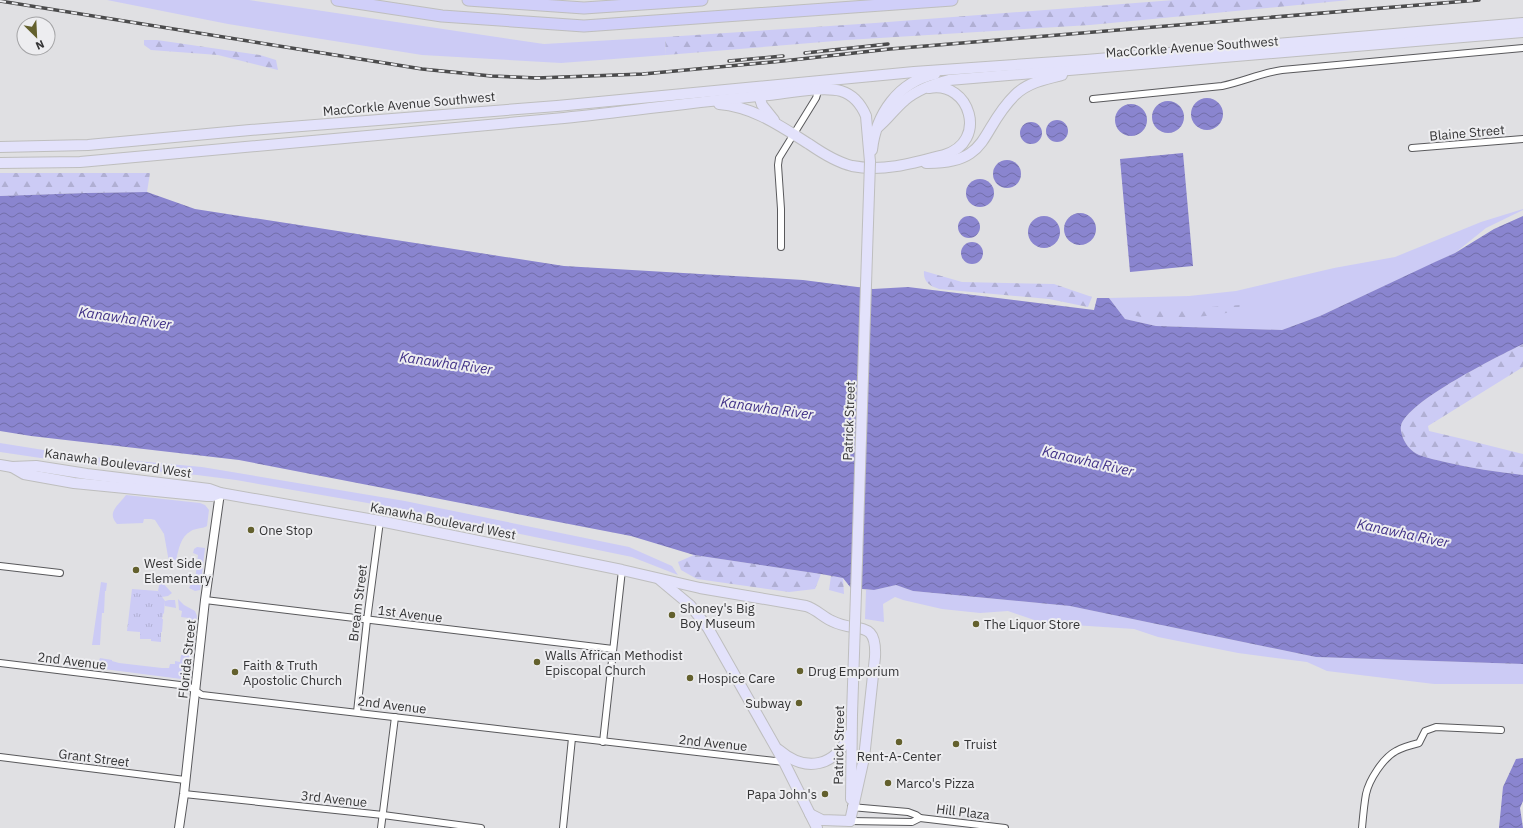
<svg xmlns="http://www.w3.org/2000/svg" width="1523" height="828" font-family="'IBM Plex Sans',sans-serif">
  <defs>
    <pattern id="forest-firs" width="22" height="20" patternUnits="userSpaceOnUse"><rect width="22" height="20" fill="#cccbf5"/><path d="M5 1l3.5 6h-7zM16 11l3.5 6h-7z" fill="#b0afd3"/></pattern>
    <pattern id="park-tufts" width="24" height="20" patternUnits="userSpaceOnUse"><rect width="24" height="20" fill="#cccbf5"/><path d="M3 7l-1-3M5 7V3M7 7l1-3M15 17l-1-3M17 17v-4M19 17l1-3" fill="none" stroke="#b0afd3"/></pattern>
    <pattern id="water-waves" width="16" height="10" patternUnits="userSpaceOnUse"><rect width="16" height="10" fill="#8a85cf"/><path d="M0 5q4-4 8 0t8 0" fill="none" stroke="#726ea9"/></pattern>
  </defs>
  <rect width="100%" height="100%" fill="#e0e0e3"/>
  <g fill="#cccbf5">
    <path d="M107 0H249L544 44 665 37 666 55 561 63 422 55 228 24Z"/>
    <path d="M1523 209V210L1486 228 1455 253 1320 316 1282 330 1156 326 1125 319 1109 298 1189 296 1236 291 1334 268 1395 257 1481 222Z"/>
    <path d="M0 443 81 456 202 467 405 501 629 547 672 566 678 575 632 557 379 505 236 480 197 475 88 465 0 452Z"/>
    <path d="M126 495 200 503 205 505 209 510 207 526C202 529 195 528 191 531 180 537 179 549 176 560L169 562 164 534 155 520 151 519H144L143 523 117 524C106 512 119 505 126 495Z"/>
    <path d="M197 547 205 548 200 590 195 591 189 588 191 584 195 581 198 555 193 553 194 549Z"/>
    <path d="M160 580 172 593 168 596 162 597 158 591Z"/>
    <path d="M101 582 107 583 106 591H105L104 613H102L100 645H92Z"/>
    <path d="M896 585 913 591 1070 606 1316 657 1523 664V684H1434L1327 671 1307 662 1238 653 1158 637 1134 629 1043 623 1008 611 980 613 942 609 903 600 895 597 883 604 884 622 865 619 866 590H874Z"/>
    <path d="M178 599 184 605 195 611 197 616 189 680 96 668 100 658 112 660V661L119 663 162 668H169L170 664H175V661L180 662 181 655H185V648H187V644H186L188 630H189V618L181 617 182 611 179 610Z"/>
    <path d="M169 600H175L176 608 165 606V601Z"/>
  </g>
  <g fill="url(#forest-firs)">
    <path d="M1174 0H1349L1090 25 847 40 666 55 665 37 875 23Z"/>
    <path d="M144 40H157L260 55 276 60 278 70 218 55 151 50 144 45Z"/>
    <path d="M0 173H150L147 192 86 193 0 196Z"/>
    <path d="M924 271 962 282 1054 284 1092 297 1088 307 1049 299 939 289C930 286 923 282 924 271Z"/>
    <path d="M1240 305 1238 311C1216 315 1145 326 1129 312L1128 307H1133L1196 308Z"/>
    <path d="M1523 344V367L1428 426 1429 431 1463 439 1523 454V475C1497 472 1471 468 1445 462 1437 460 1427 458 1419 455 1411 451 1406 445 1403 438 1402 434 1400 430 1401 426 1407 401 1499 356 1523 344Z"/>
    <path d="M694 555 821 574 815 589 789 592 697 579 681 570 678 562Z"/>
    <path d="M831 576 843 578 844 594 829 590Z"/>
  </g>
  <path fill="url(#park-tufts)" d="M132 589 158 591 165 601 164 613 163 614 162 619H163L162 632H161V642L151 641V639H140V632L127 631Z"/>
  <g fill="url(#water-waves)">
    <circle cx="1207" cy="114" r="16"/>
    <circle cx="1168" cy="117" r="16"/>
    <circle cx="1131" cy="120" r="16"/>
    <circle cx="1057" cy="131" r="11"/>
    <circle cx="1031" cy="133" r="11"/>
    <path d="M1183 153 1193 266 1130 272 1120 159Z"/>
    <circle cx="1007" cy="174" r="14"/>
    <circle cx="980" cy="193" r="14"/>
    <path d="M147 192 195 209 564 266 803 280 873 289 908 287 1094 310 1097 298H1109L1125 319 1156 326 1282 330 1320 316 1435 262 1455 253 1494 229 1523 216V344C1499 356 1407 401 1401 426 1400 430 1402 434 1403 438 1406 445 1411 451 1419 455 1427 458 1437 460 1445 462 1471 468 1497 472 1523 475V664L1316 657 1070 606 913 591 896 585 874 590 851 588 843 578 821 574 694 555 631 536 239 460 31 436 0 431V196L86 193Z"/>
    <circle cx="1080" cy="229" r="16"/>
    <circle cx="1044" cy="232" r="16"/>
    <circle cx="969" cy="227" r="11"/>
    <circle cx="972" cy="253" r="11"/>
    <path d="M1523 758V801L1520 808 1523 828H1499L1503 787 1516 759Z"/>
  </g>
  <g fill="none" stroke-linecap="round" stroke-linejoin="round">
    <defs>
      <g id="minor">
        <path d="M1093 99 1222 86C1242 82 1261 73 1282 70L1523 48"/>
        <path d="M1412 148 1523 139"/>
        <path d="M781 247V209L778 165 779 158 816 98 819 88"/>
        <path d="M0 566 60 573"/>
        <path d="M205 600 613 649"/>
        <path d="M0 663 188 686 202 695C396 716 590 741 784 762"/>
        <path d="M357 712 367 620 380 521"/>
        <path d="M603 742 622 570"/>
        <path d="M0 757 185 780"/>
        <path d="M184 794 383 815 481 828"/>
        <path d="M920 818 1005 828"/>
        <path d="M850 821 912 822 920 818 916 815 908 812 851 807"/>
        <path d="M381 828 395 717"/>
        <path d="M563 828 572 738"/>
        <path d="M1362 828C1363 817 1364 805 1366 794 1369 780 1383 758 1396 751 1403 747 1411 745 1419 743L1425 731 1436 727 1501 730"/>
      </g>
      <path id="tertiary" d="M179 828 184 794 205 600 220 493"/>
      <g id="primary">
        <path d="M757 89 762 105 774 120"/>
        <path d="M719 104C754 107 780 126 809 144 822 153 836 162 852 166 883 172 914 163 944 155 989 142 970 80 929 88"/>
        <path d="M878 127C888 119 895 108 905 100 918 89 933 84 949 80L1523 32"/>
        <path d="M0 147 88 145 250 130 557 106 914 72 1086 60 1523 23"/>
        <path d="M872 150C876 114 898 82 935 74"/>
        <path d="M0 163 80 162 564 118C632 111 700 101 769 95 788 93 823 86 841 91 854 95 861 104 866 116L870 162"/>
        <path d="M926 163C991 164 979 130 1015 95 1027 83 1045 79 1062 75"/>
        <path d="M0 465 12 467 36 466 87 474 209 489 220 493 380 521 622 570 700 588 806 606C816 609 823 617 832 621 857 634 877 618 875 657L864 758 850 821"/>
        <path d="M12 467 24 474 74 483 207 496H212L220 493"/>
        <path d="M660 580 690 605 708 628 784 762 817 828"/>
        <path d="M779 750C806 773 835 767 850 734"/>
        <path d="M851 799 852 715"/>
        <path d="M810 814 822 820 850 821"/>
      </g>
      <g id="motorway">
        <path d="M337 0 442 16 584 26 952 0"/>
        <path d="M468 0 584 8 702 0"/>
      </g>
    </defs>
    <use href="#minor" stroke="#59595c" stroke-width="8"/>
    <use href="#tertiary" stroke="#59595c" stroke-width="10"/>
    <use href="#primary" stroke="#bebebe" stroke-width="12"/>
    <use href="#motorway" stroke="#bebebe" stroke-width="13"/>
    <use href="#minor" stroke="#fff" stroke-width="6"/>
    <use href="#tertiary" stroke="#fff" stroke-width="8"/>
    <use href="#primary" stroke="#e3e2fb" stroke-width="10"/>
    <use href="#motorway" stroke="#d0cff9" stroke-width="11"/>
    <defs>
      <g id="rail">
        <path d="M0 1 422 69 491 76 537 78 643 74 783 61 890 49 1010 39 1479 0"/>
        <path d="M805 53 888 44"/>
        <path d="M729 61 783 56"/>
      </g>
    </defs>
    <use href="#rail" stroke="#4b4b4c" stroke-width="3.5"/>
    <use href="#rail" stroke="#ededf0" stroke-width="2" stroke-dasharray="6" stroke-linecap="butt"/>
    <defs>
      <path id="primary-bridge" d="M852 715 870 162"/>
    </defs>
    <use href="#primary-bridge" stroke="#bebebe" stroke-width="12" stroke-linecap="butt"/>
    <use href="#primary-bridge" stroke="#e3e2fb" stroke-width="10"/>
  </g>
  <g fill="#63602d" stroke="#ededf0" stroke-width="1.5">
    <circle cx="251" cy="530" r="4"/>
    <circle cx="136" cy="570" r="4"/>
    <circle cx="672" cy="615" r="4"/>
    <circle cx="976" cy="624" r="4"/>
    <circle cx="537" cy="662" r="4"/>
    <circle cx="800" cy="671" r="4"/>
    <circle cx="235" cy="672" r="4"/>
    <circle cx="690" cy="678" r="4"/>
    <circle cx="799" cy="703" r="4"/>
    <circle cx="899" cy="742" r="4"/>
    <circle cx="956" cy="744" r="4"/>
    <circle cx="888" cy="783" r="4"/>
    <circle cx="825" cy="794" r="4"/>
  </g>
  <g text-anchor="middle" dominant-baseline="central" stroke-width="4" stroke-linejoin="round" paint-order="stroke">
    <g font-size="13" fill="#343435" stroke="#ededf0">
      <text transform="translate(1192 47) rotate(-4)">MacCorkle Avenue Southwest</text>
      <text transform="translate(409 104) rotate(-5)">MacCorkle Avenue Southwest</text>
      <text transform="translate(1467 133) rotate(-5)">Blaine Street</text>
      <text transform="translate(849 421) rotate(-88)">Patrick Street</text>
      <text transform="translate(118 463) rotate(8)">Kanawha Boulevard West</text>
      <text transform="translate(443 521) rotate(11)">Kanawha Boulevard West</text>
      <text transform="translate(358 603) rotate(-83)">Bream Street</text>
      <text transform="translate(410 614) rotate(7)">1st Avenue</text>
      <text transform="translate(187 659) rotate(-84)">Florida Street</text>
      <text transform="translate(72 661) rotate(7)">2nd Avenue</text>
      <text transform="translate(392 705) rotate(7)">2nd Avenue</text>
      <text transform="translate(713 743) rotate(6)">2nd Avenue</text>
      <text transform="translate(839 745) rotate(-89)">Patrick Street</text>
      <text transform="translate(94 758) rotate(7)">Grant Street</text>
      <text transform="translate(334 799) rotate(6)">3rd Avenue</text>
      <text transform="translate(963 812) rotate(7)">Hill Plaza</text>
    </g>
    <g font-size="13" fill="#343435" stroke="#ededf0" text-anchor="start">
      <text x="259" y="530">One Stop</text>
      <text x="144" y="563">West Side<tspan x="144" dy="15">Elementary</tspan></text>
      <text x="680" y="608">Shoney's Big<tspan x="680" dy="15">Boy Museum</tspan></text>
      <text x="984" y="624">The Liquor Store</text>
      <text x="545" y="655">Walls African Methodist<tspan x="545" dy="15">Episcopal Church</tspan></text>
      <text x="243" y="665">Faith &amp; Truth<tspan x="243" dy="15">Apostolic Church</tspan></text>
      <text x="808" y="671">Drug Emporium</text>
      <text x="698" y="678">Hospice Care</text>
      <text x="791" y="703" text-anchor="end">Subway</text>
      <text x="964" y="744">Truist</text>
      <text x="899" y="756" text-anchor="middle">Rent-A-Center</text>
      <text x="896" y="783">Marco's Pizza</text>
      <text x="817" y="794" text-anchor="end">Papa John's</text>
    </g>
    <g font-size="14" font-style="italic" fill="#403087" stroke="#ededf0">
      <text transform="translate(125 318) rotate(8)">Kanawha River</text>
      <text transform="translate(446 363) rotate(8)">Kanawha River</text>
      <text transform="translate(767 408) rotate(8)">Kanawha River</text>
      <text transform="translate(1088 461) rotate(13)">Kanawha River</text>
      <text transform="translate(1403 533) rotate(12)">Kanawha River</text>
    </g>
  </g>
  <g transform="translate(36 36) rotate(156)"><circle r="19" fill="#ededf0" stroke="#a3a3a5"/>
  <path d="M0-3L7 15L0 10L-7 15Z" fill="#63602d"/>
  <text y="-6" font-size="11" font-weight="bold" text-anchor="middle" fill="#343435">N</text>
  </g>
</svg>
